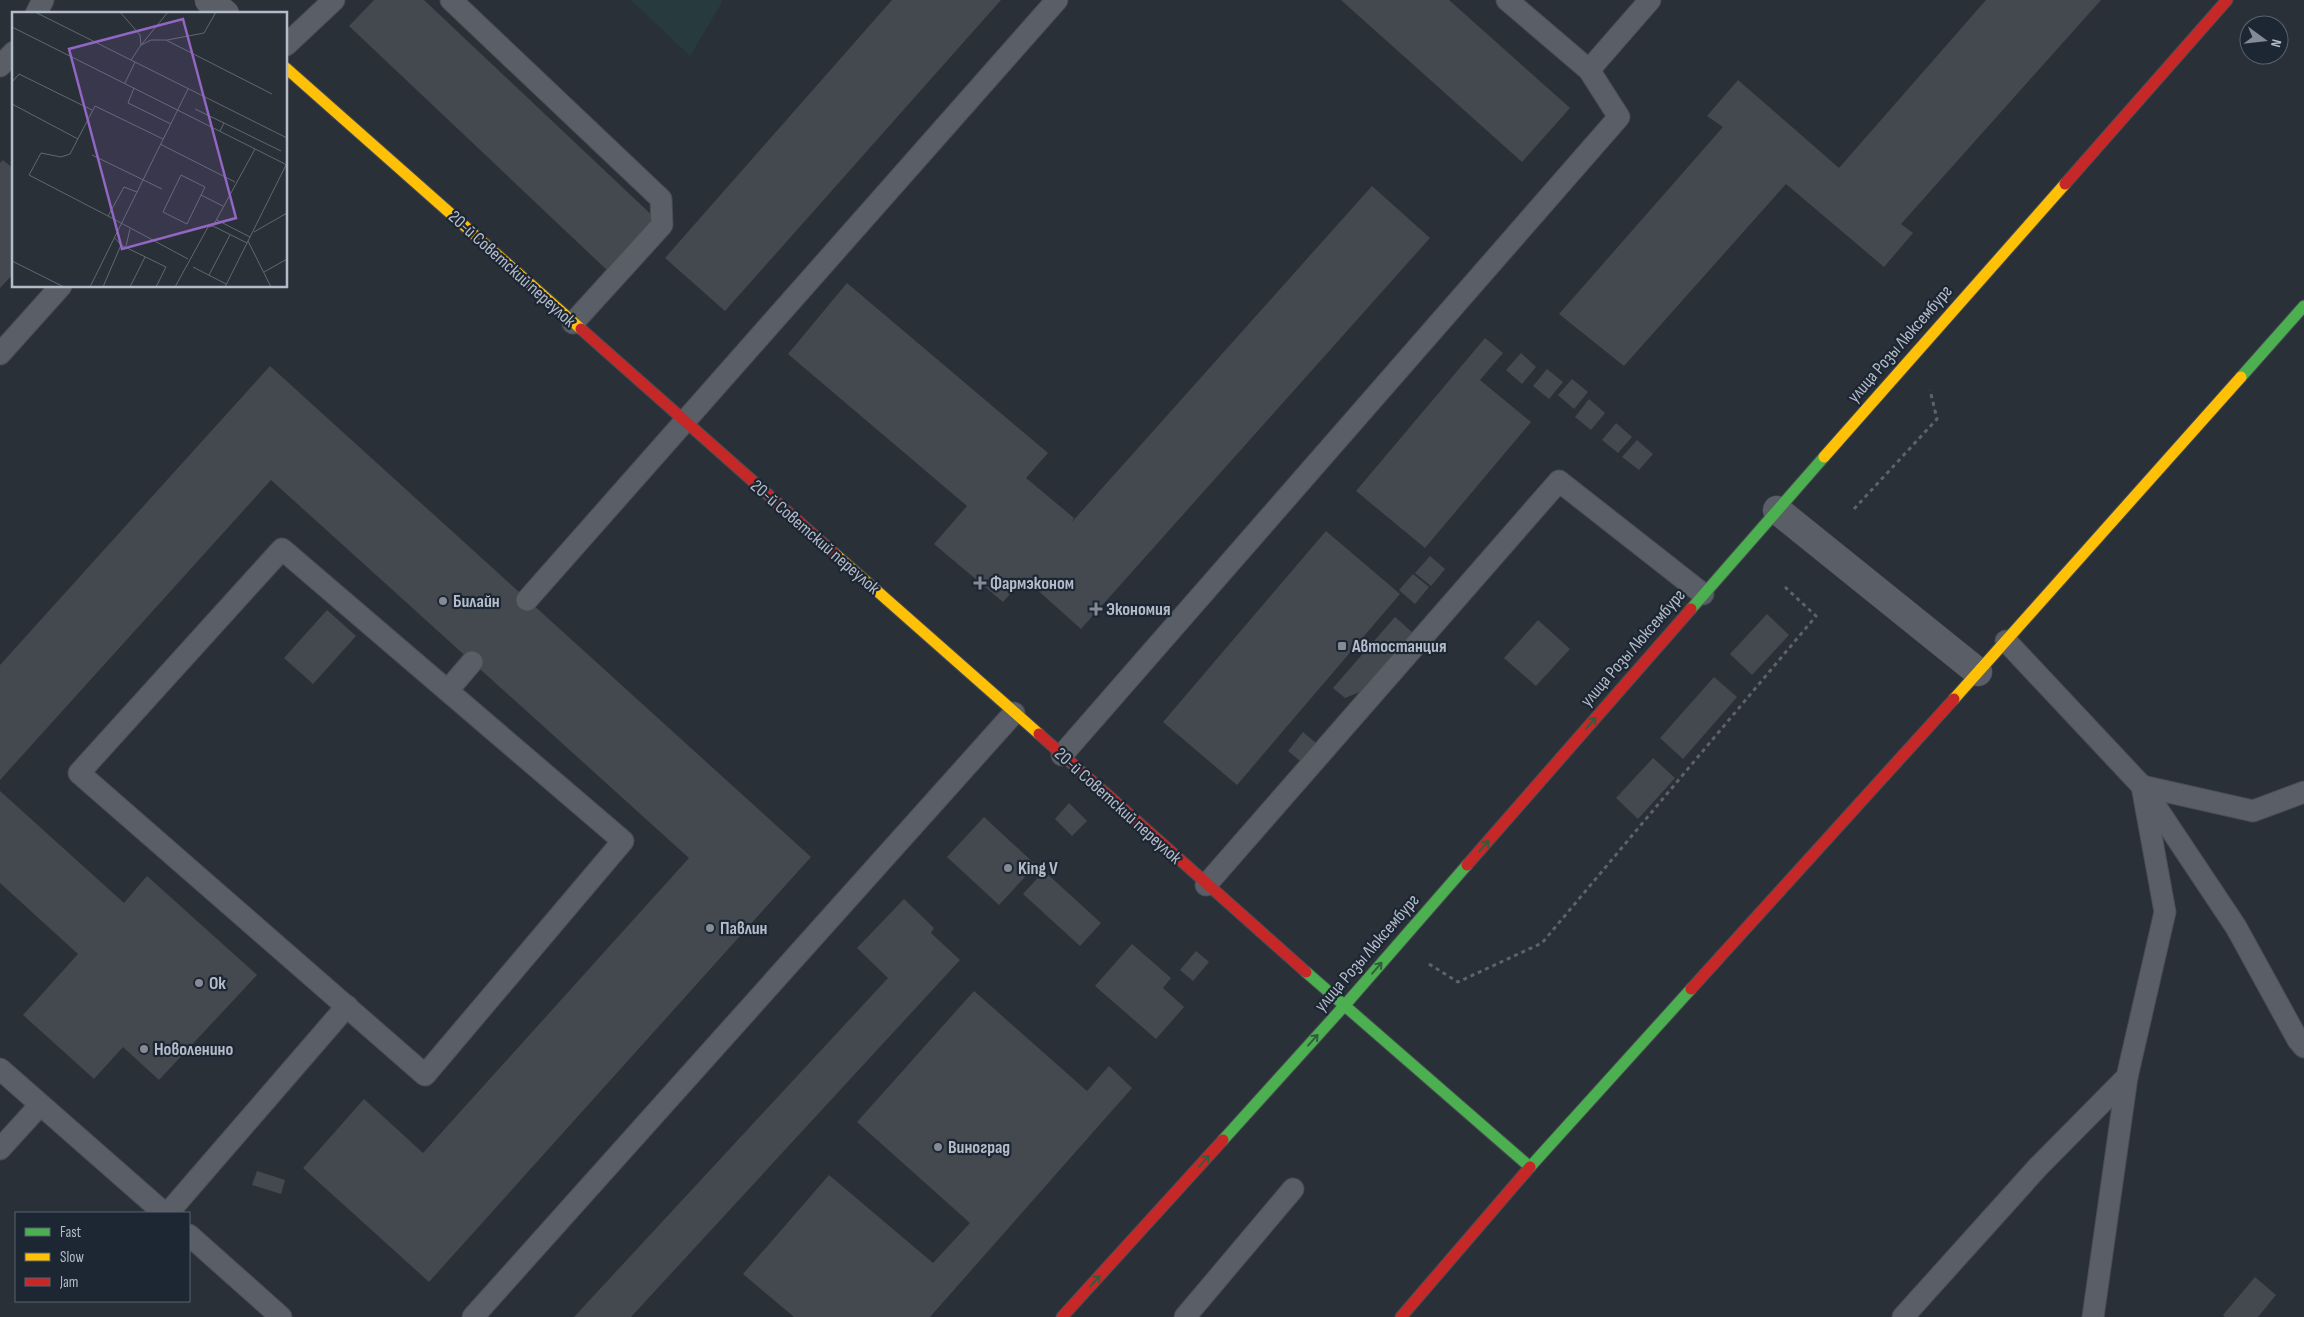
<svg xmlns="http://www.w3.org/2000/svg" width="2304" height="1317" font-family="'Sofia Sans Condensed',sans-serif">
  <rect width="100%" height="100%" fill="#2a3038"/>
  <path fill="#273a3e" d="M631 0H721V4L690 56Z"/>
  <g fill="#444950">
    <path d="M374 0H424L658 221 609 272 349 26Z"/>
    <path d="M892 0H1001L725 311 665 258Z"/>
    <path d="M1341 0H1449L1570 108 1522 162Z"/>
    <path d="M1986 0H2101L1901 224 1913 233 1884 267 1786 184 1624 366 1559 314 1723 127 1707 116 1738 80 1839 168Z"/>
    <path d="M3 160 14 169V273L0 288V163Z"/>
    <path d="M1372 186 1430 238 1081 629 1024 578 1003 602 934 544 967 506 788 354 847 283 1048 453 1026 478 1074 518 1071 523Z"/>
    <path d="M1485 338 1503 353 1480 380 1531 422 1425 548 1356 491Z"/>
    <path d="M1521 353 1536 367 1522 384 1506 370Z"/>
    <path d="M270 366 811 857 429 1282 303 1168 364 1099 423 1153 689 858 271 480 0 780V665Z"/>
    <path d="M1547 369 1563 382 1549 399 1533 386Z"/>
    <path d="M1572 379 1588 392 1574 409 1558 395Z"/>
    <path d="M1589 399 1605 413 1591 430 1575 417Z"/>
    <path d="M1616 423 1632 437 1618 453 1602 440Z"/>
    <path d="M1637 440 1653 454 1639 470 1622 457Z"/>
    <path d="M1326 531 1400 594 1237 785 1163 722Z"/>
    <path d="M1430 556 1445 569 1431 586 1415 573Z"/>
    <path d="M1413 574 1429 587 1415 604 1399 590Z"/>
    <path d="M327 610 356 636 313 684 284 658Z"/>
    <path d="M1767 614 1789 635 1752 675 1730 654Z"/>
    <path d="M1395 617 1413 633 1362 691 1345 698 1333 688Z"/>
    <path d="M1538 620 1570 649 1536 686 1504 658Z"/>
    <path d="M1714 677 1737 697 1683 759 1660 738Z"/>
    <path d="M1303 732 1316 743 1300 761 1288 751Z"/>
    <path d="M1653 758 1675 778 1638 819 1616 798Z"/>
    <path d="M0 791 124 903 147 876 257 975 159 1080 123 1047 94 1079 23 1015 78 954 0 883Z"/>
    <path d="M1069 803 1087 821 1072 836 1055 819Z"/>
    <path d="M984 817 1036 865 999 905 947 857Z"/>
    <path d="M1044 871 1101 923 1080 946 1023 894Z"/>
    <path d="M904 899 934 928 931 933 960 960 631 1317H574L888 978 857 948Z"/>
    <path d="M1132 944 1171 978 1163 988 1184 1007 1156 1039 1095 986Z"/>
    <path d="M1196 951 1209 962 1193 981 1180 970Z"/>
    <path d="M974 991 1087 1091 1109 1066 1132 1088 930 1317H794L743 1274 829 1175 933 1263 970 1223 857 1122Z"/>
    <path d="M257 1171 285 1180 281 1194 252 1185Z"/>
    <path d="M2255 1277 2276 1295 2258 1317H2225L2223 1315Z"/>
  </g>
  <g fill="none" stroke-linecap="round" stroke-linejoin="round">
    <defs>
      <g id="lane">
        <path d="M451 0 661 199 662 225 573 323"/>
        <path d="M36 14 43 0"/>
        <path d="M286 45 334 0"/>
        <path d="M0 66 14 52"/>
        <path d="M1589 70 1650 0"/>
        <path d="M0 354 61 286"/>
        <path d="M282 549 623 841 425 1075 79 773Z"/>
        <path d="M527 600 1057 0"/>
        <path d="M448 690 472 662"/>
        <path d="M1062 755 1619 117 1589 70 1507 0"/>
        <path d="M2304 792 2253 811 2142 786 2236 927 2298 1040 2304 1047"/>
        <path d="M1206 885 1559 481 1703 594"/>
        <path d="M0 1069 164 1213"/>
        <path d="M0 1149 40 1105"/>
        <path d="M168 1213 347 1006"/>
        <path d="M189 1235 281 1317"/>
        <path d="M473 1317 1014 713"/>
        <path d="M1185 1317 1293 1189"/>
        <path d="M1903 1317 2038 1167 2127 1077 2165 912 2142 786 2006 641"/>
        <path d="M2093 1317 2127 1077"/>
      </g>
      <g id="street">
        <path d="M209 0 225 14"/>
        <path d="M1777 510 1978 672"/>
      </g>
      <g id="fast">
        <path d="M2241 377 2304 306"/>
        <path d="M1691 609 1824 457"/>
        <path d="M1306 972 1530 1167"/>
        <path d="M1223 1140 1345 1005 1467 865"/>
        <path d="M1530 1167 1691 989"/>
      </g>
      <g id="slow">
        <path d="M286 68 581 329"/>
        <path d="M1824 457 2065 184"/>
        <path d="M834 553 1039 734"/>
        <path d="M1954 699 2241 377"/>
      </g>
      <g id="jam">
        <path d="M2065 184 2227 0"/>
        <path d="M581 329 834 553"/>
        <path d="M1039 734 1306 972"/>
        <path d="M1467 865 1691 609"/>
        <path d="M1691 989 1954 699"/>
        <path d="M1062 1317 1223 1140"/>
        <path d="M1401 1317 1530 1167"/>
      </g>
    </defs>
    <use href="#lane" stroke="#484c53" stroke-width="23"/>
    <use href="#street" stroke="#484c53" stroke-width="29"/>
    <use href="#fast" stroke="#484c53" stroke-width="13"/>
    <use href="#slow" stroke="#484c53" stroke-width="13"/>
    <use href="#jam" stroke="#484c53" stroke-width="13"/>
    <g stroke="#5d636a" stroke-width="3" stroke-dasharray="4 4" stroke-linecap="butt">
      <path d="M1854 509 1937 419 1930 390"/>
      <path d="M1429 964 1458 982 1542 943 1816 616 1785 587"/>
    </g>
    <use href="#lane" stroke="#5a5e66" stroke-width="21"/>
    <use href="#street" stroke="#5a5e66" stroke-width="28"/>
    <use href="#fast" stroke="#4caf50" stroke-width="11"/>
    <use href="#slow" stroke="#ffc107" stroke-width="11"/>
    <use href="#jam" stroke="#c62828" stroke-width="11"/>
  </g>
  <defs><path id="oneway-shaft" d="M-6 0H5M1.5-3L5.5 0L1.5 3" fill="none" stroke-width="1.6" stroke-linecap="round" stroke-linejoin="round" transform="scale(1.25)"/></defs>
  <g stroke="#305d3f">
    <use href="#oneway-shaft" transform="translate(1591 723) rotate(-49)"/>
    <use href="#oneway-shaft" transform="translate(1484 846) rotate(-49)"/>
    <use href="#oneway-shaft" transform="translate(1377 968) rotate(-49)"/>
    <use href="#oneway-shaft" transform="translate(1313 1040) rotate(-48)"/>
    <use href="#oneway-shaft" transform="translate(1204 1161) rotate(-48)"/>
    <use href="#oneway-shaft" transform="translate(1095 1281) rotate(-48)"/>
  </g>
  <g fill="#848b96" stroke="#1d2633" stroke-width="2">
    <path d="M977.5 575.5h5v5h5v5h-5v5h-5v-5h-5v-5h5z"/>
    <circle cx="443" cy="601" r="5"/>
    <path d="M1093.5 601.5h5v5h5v5h-5v5h-5v-5h-5v-5h5z"/>
    <rect x="1337" y="641" width="10" height="10" rx="2.5"/>
    <circle cx="1008" cy="868" r="5"/>
    <circle cx="710" cy="928" r="5"/>
    <circle cx="199" cy="983" r="5"/>
    <circle cx="144" cy="1049" r="5"/>
    <circle cx="938" cy="1147" r="5"/>
  </g>
  <g text-anchor="middle" dominant-baseline="central" stroke-width="4.5" stroke-linejoin="round" paint-order="stroke">
    <g font-size="18" fill="#b4bcc9" stroke="#1d2633">
      <text transform="translate(512 269) rotate(42)">20-й Советский переулок</text>
      <text transform="translate(1900 344) rotate(-49)">улица Розы Люксембург</text>
      <text transform="translate(815 537) rotate(41)">20-й Советский переулок</text>
      <text transform="translate(1633 648) rotate(-49)">улица Розы Люксембург</text>
      <text transform="translate(1118 806) rotate(42)">20-й Советский переулок</text>
      <text transform="translate(1367 953) rotate(-49)">улица Розы Люксембург</text>
    </g>
    <g font-size="18" font-weight="bold" fill="#b4bcc9" stroke="#1d2633" text-anchor="start">
      <text x="990" y="583">Фармэконом</text>
      <text x="453" y="601">Билайн</text>
      <text x="1106" y="609">Экономия</text>
      <text x="1352" y="646">Автостанция</text>
      <text x="1018" y="868">King V</text>
      <text x="720" y="928">Павлин</text>
      <text x="209" y="983">Ок</text>
      <text x="154" y="1049">Новоленино</text>
      <text x="948" y="1147">Виноград</text>
    </g>
  </g>
  <g transform="translate(12 12)">
    <rect width="275" height="275" fill="#2a3038"/>
    <path fill="none" stroke="#616872" stroke-width="1" d="M23 0 275 126M108 0 128 23 129 33 156 0M0 15 275 153M155 28 192 21 204 0M119 48 129 33 139 28H154L260 82M0 70 7 62 80 98M113 71 123 50M122 76 116 91 159 112M0 92 66 127M183 97 212 111M208 119 212 111 269 139M148 132 223 170M80 143 150 177M169 163 193 175 175 212 151 200ZM125 180 112 175 96 204 17 163 29 141 49 145 58 142 83 94 151 127M189 183 211 194M96 204 176 247M205 208 238 225M242 220 275 201M236 229 259 275M235 231 201 214 243 137M109 233 154 255 144 275M114 234 118 217M0 249 52 275M181 255 214 272M252 260 275 247M197 263 218 223M78 275 176 77M91 275 109 233 102 225M118 275 133 245M163 275 196 215 201 214M213 275 275 151"/>
    <path fill="#9266c3" fill-opacity="0.15" stroke="#9266c3" stroke-width="2.5" d="M171 7 224 206 110 237 57 37Z"/>
    <rect width="275" height="275" fill="none" stroke="#b4bcc9" stroke-width="2.5"/>
  </g>
  <rect x="15" y="1212" width="175" height="90" fill="#1d2633" stroke="#59626f"/>
  <rect x="25" y="1228" width="25" height="8" fill="#4caf50" stroke="#59626f"/>
  <text x="60" y="1237" font-size="15" fill="#b4bcc9">Fast</text>
  <rect x="25" y="1253" width="25" height="8" fill="#ffc107" stroke="#59626f"/>
  <text x="60" y="1262" font-size="15" fill="#b4bcc9">Slow</text>
  <rect x="25" y="1278" width="25" height="8" fill="#c62828" stroke="#59626f"/>
  <text x="60" y="1287" font-size="15" fill="#b4bcc9">Jam</text>
  <g transform="translate(2264 40) rotate(105)"><circle r="24" fill="#1d2633" stroke="#59626f"/>
  <path d="M0-4L9 19L0 12L-9 19Z" fill="#848b96"/>
  <text y="-8" font-size="14" font-weight="bold" text-anchor="middle" fill="#b4bcc9">N</text>
  </g>
</svg>
